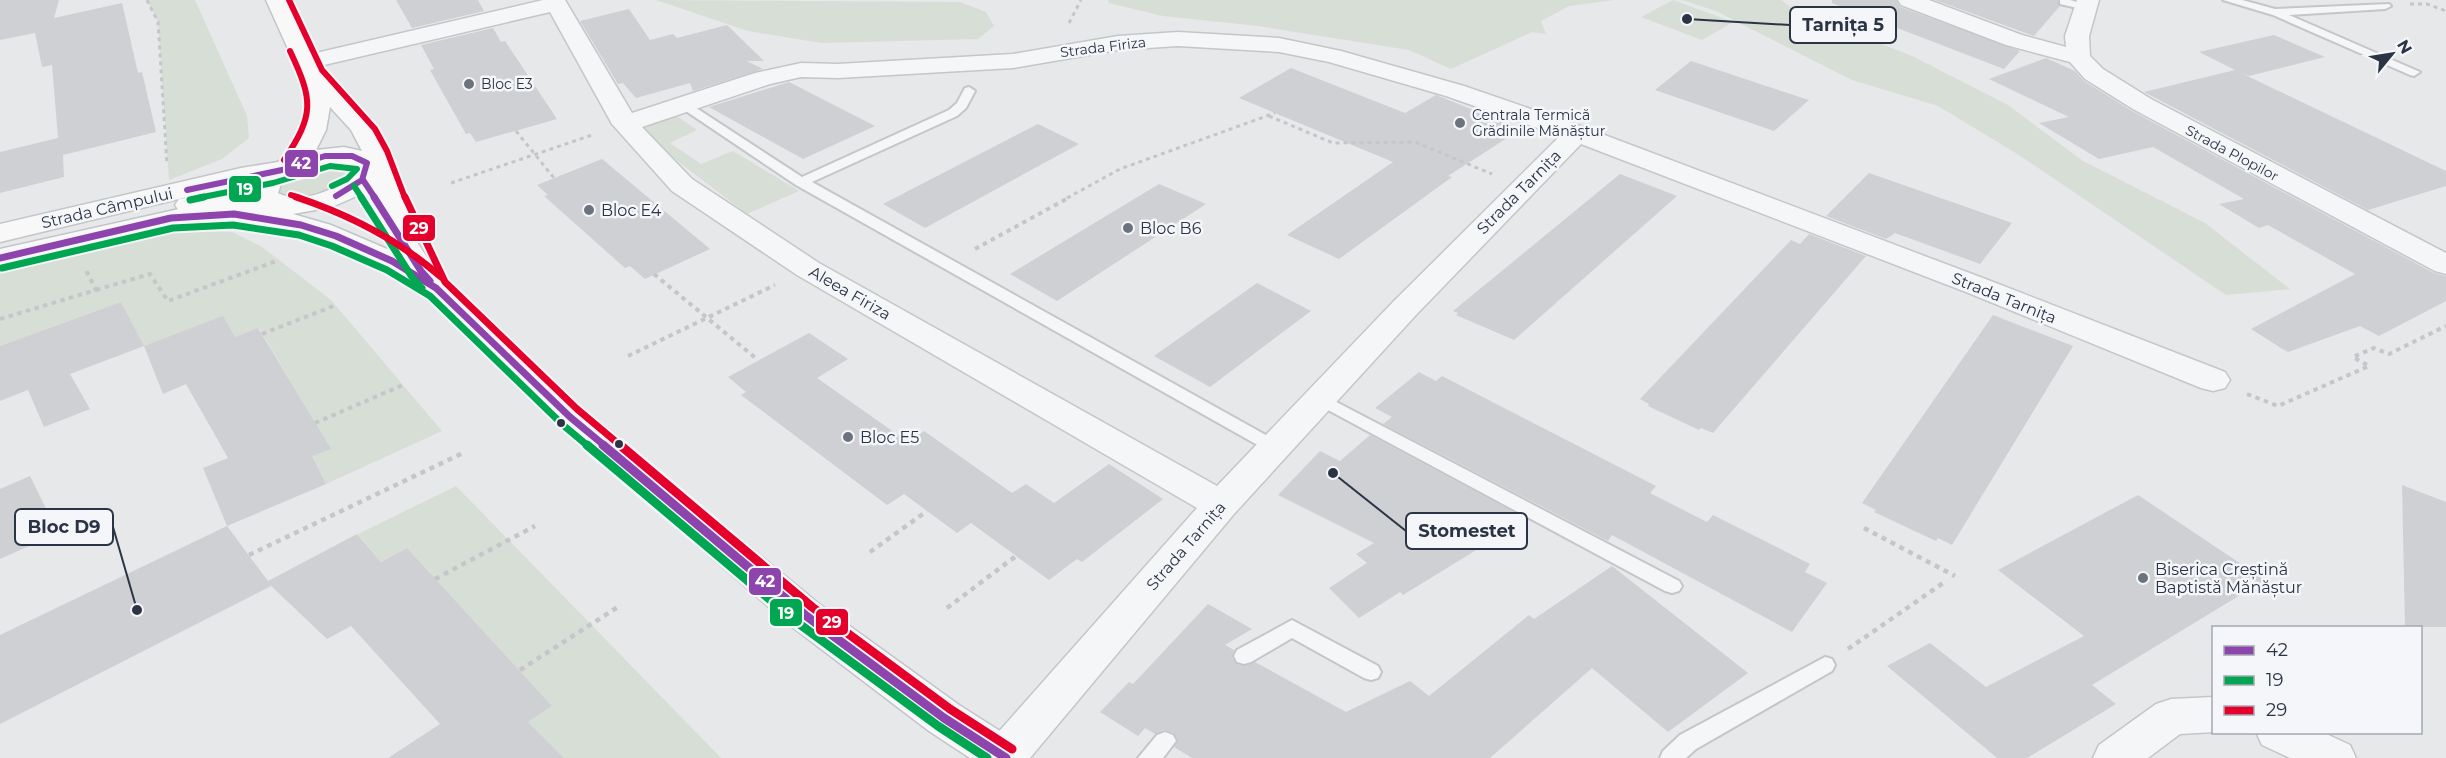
<svg xmlns="http://www.w3.org/2000/svg" width="2446" height="758" font-family="Montserrat,sans-serif">
  <rect width="100%" height="100%" fill="#e6e8ea"/>
  <g fill="#d6ded6">
    <path d="M147 0H195L247 116 249 138 222 159 169 180 158 22Z"/>
    <path d="M656 0 960 2 986 12 994 26 978 39 821 43 748 31Z"/>
    <path d="M1108 0H1614L1569 6 1541 21 1546 34 1532 32 1451 69 1409 50 1258 26 1163 16 1109 3Z"/>
    <path d="M1673 0 1733 22 1702 40 1641 17Z"/>
    <path d="M1682 0H1781L1794 10 1912 56 2008 105 2083 161 2205 223 2290 289 2226 295 2019 155 1938 106 1852 80 1716 11Z"/>
    <path d="M674 114 697 130 670 143 701 164 733 151 799 191 747 214 637 130Z"/>
    <path d="M353 162 357 179 312 199 279 196 275 186 301 166Z"/>
    <path d="M169 231 232 232 262 247 331 300 442 431 326 484 312 456 330 448 259 328 235 337 223 317 144 346 121 302 0 346V271Z"/>
    <path d="M456 486 721 758H561L562 756 528 722 552 706 407 548 381 562 358 534Z"/>
  </g>
  <g fill="#ced0d3">
    <path d="M0 0H59L54 18 122 3 138 73 142 72 156 132 63 155 64 177 0 193V152L58 138 52 65 42 67 35 33 0 40Z"/>
    <path d="M396 0H478L484 11 412 28Z"/>
    <path d="M1832 0H1896L1900 7 2020 51 2004 69 1832 3Z"/>
    <path d="M1935 0H2058L2060 6 2034 36Z"/>
    <path d="M629 9 650 40 673 34 677 38 727 25 764 61H747L763 69 693 91 690 83 636 98 623 83 618 84 580 21Z"/>
    <path d="M493 28 501 42 505 41 557 119 476 142 470 133 466 134 430 70 434 69 421 45Z"/>
    <path d="M2274 35 2325 57 2249 76 2241 73 2446 171V186L2368 210 2144 92 2235 70 2199 52Z"/>
    <path d="M2046 58 2075 71 2084 81 2132 111 2434 273 2446 276V301L2379 336 2360 326 2288 352 2281 348 2251 329 2355 274 2268 225 2259 228 2219 204 2244 199 2153 147 2099 159 2039 123 2069 117 1989 79Z"/>
    <path d="M1691 61 1760 84 1809 100 1774 131 1655 90Z"/>
    <path d="M1291 68 1405 113 1436 95 1521 129 1448 176 1452 177 1339 259 1287 235 1393 162 1239 98Z"/>
    <path d="M789 82 875 126 803 159 709 107Z"/>
    <path d="M1038 124 1079 144 925 228 883 204Z"/>
    <path d="M602 159 710 249 645 279 630 266 625 268 544 196 548 195 537 185Z"/>
    <path d="M1869 173 2012 223 1980 264 1895 233 1886 239 1826 216Z"/>
    <path d="M1620 174 1677 196 1514 340 1456 315 1458 313 1453 311Z"/>
    <path d="M1159 184 1206 204 1057 301 1010 274Z"/>
    <path d="M1809 234 1866 256 1713 433 1701 428 1699 430 1648 406 1649 404 1640 399 1791 240 1800 244Z"/>
    <path d="M1257 283 1311 311 1210 387 1154 356Z"/>
    <path d="M121 302 144 346 70 374 90 409 44 427 28 390 0 401V346Z"/>
    <path d="M1993 315 2073 346 1952 545 1938 538 1936 541 1874 512 1876 510 1862 503Z"/>
    <path d="M223 316 235 337 258 328 331 449 312 456 326 484 227 526 268 581 357 534 381 562 407 548 552 706 528 722 564 758H388L440 724 351 626 327 639 268 583 271 586 0 724V635L227 526 203 468 228 458 186 384 163 394 144 346Z"/>
    <path d="M809 333 848 359 817 378 908 442 924 431 1012 493 1026 484 1054 503 1109 464 1163 499 1082 562 1077 559 1049 580 971 523 957 533 904 494 887 505 741 395 746 392 728 377Z"/>
    <path d="M1419 372 1436 381 1442 376 1656 486 1650 493 1707 522 1713 515 1810 564 1805 572 1827 583 1792 632 1612 535 1608 541 1383 424 1392 417 1375 408Z"/>
    <path d="M1370 435 1527 519 1403 595 1400 592 1359 618 1329 588 1367 563 1356 554 1374 543 1278 495 1320 451 1340 461Z"/>
    <path d="M30 476 58 533 0 559V489Z"/>
    <path d="M2402 485 2446 502V627H2405Z"/>
    <path d="M2138 495 2265 580 2092 685 2116 704 2027 758H1997L1887 666 1930 643 1986 687 2084 636 1998 570Z"/>
    <path d="M1612 566 1748 673 1668 732 1592 668 1490 758H1192L1174 747 1178 740 1174 733 1164 730 1155 734 1145 728 1138 736 1100 712 1129 682 1133 684 1208 604 1252 629 1225 645 1234 650 1232 657 1236 664 1245 666 1255 662 1346 712 1410 681 1429 696 1529 615 1534 619Z"/>
  </g>
  <g fill="none" stroke-linecap="round" stroke-linejoin="round">
    <defs>
      <g id="service">
        <path d="M2060 0H2070L2092 7 2086 10 2060 4Z"/>
        <path d="M2223 0H2242L2275 9 2389 4 2391 6 2385 9 2289 15 2420 72 2414 76 2410 75 2273 15Z"/>
        <path d="M969 87 975 91 966 108 957 116 812 182 1282 444 1285 448 1282 452H1270L796 185 677 105 679 102H687L802 177 949 110 957 103 965 88Z"/>
        <path d="M1321 394 1679 581 1682 586 1679 591 1672 593 1665 591 1315 403 1313 399 1315 395Z"/>
        <path d="M1292 620 1378 666 1381 672 1378 678 1371 680 1364 678 1292 638 1251 662 1244 664 1237 662 1234 656 1237 650Z"/>
        <path d="M1825 657 1832 659 1835 665 1832 671 1696 749 1686 758H1660L1663 751 1680 735Z"/>
        <path d="M1165 732 1173 735 1176 741 1163 758H1138L1157 735Z"/>
      </g>
      <g id="minor">
        <path d="M543 0H565L632 113 755 73 801 63 838 64 1013 54 1118 36 1178 32 1279 38 1341 51 1464 86 1586 128 1988 280 2225 372 2230 380 2225 388 2213 391 2201 388 1966 292 1581 144 1415 316 1234 514 1030 758H981L987 745 1197 508 797 275 672 191 612 124 550 12 307 69 299 67 295 62 299 57ZM1178 46 1279 52 1329 62 1446 96 1560 136 1393 302 1217 486 819 263 692 179 642 127 770 84 801 77 838 78 1013 68 1118 50Z"/>
        <path d="M1898 0H1929L2022 35 2066 47 2065 36 2077 0H2099L2089 36 2090 56 2103 69 2151 99 2446 253V274L2435 271 2133 109 2085 79 2070 62 2006 45 1901 5Z"/>
        <path d="M2214 697 2215 732 2180 734 2148 758H2093L2099 745 2156 704 2171 699Z"/>
        <path d="M2256 732H2322L2350 745 2356 758H2290L2262 745Z"/>
      </g>
      <g id="secondary">
        <path d="M284 161 294 163 297 169 294 175 241 184 0 242V224L241 168Z"/>
        <path d="M225 193 287 197 291 203 287 209C267 214 246 209 226 209 210 210 195 215 179 211L175 205 179 199Z"/>
      </g>
      <path id="primary" d="M266 0H288L322 71 363 113 384 143 413 211 409 217 402 219 432 265 582 409 819 604 959 705 1022 745 1028 758H970L929 731 791 626 558 425 421 288 411 285 362 258 310 237 266 225 238 222 210 221 176 226 0 267V249L188 207 210 205 264 208C224 188 279 166 289 152 301 132 306 112 306 89ZM330 107 351 130 362 151 344 147 316 150 326 130ZM344 163 354 167V171C339 190 301 205 278 193L281 184C299 169 321 164 344 163ZM359 195 394 252 331 225 293 214 332 207Z"/>
    </defs>
    <use href="#service" stroke="#c4c6c8" stroke-width="4"/>
    <use href="#minor" stroke="#c4c6c8" stroke-width="3"/>
    <use href="#secondary" stroke="#c4c6c8" stroke-width="3"/>
    <use href="#primary" stroke="#c2c5c8" stroke-width="3"/>
    <g stroke="#c5c6ca" stroke-width="3" stroke-dasharray="4 4" stroke-linecap="butt">
      <path d="M147 0 158 22 167 165"/>
      <path d="M2410 4H2427L2446 11"/>
      <path d="M1069 23 1081 0"/>
      <path d="M1269 116 1333 143 1415 142 1492 174"/>
      <path d="M516 131 554 178"/>
      <path d="M451 183 595 134"/>
      <path d="M1067 198 1120 169 1275 113"/>
    </g>
    <g stroke="#c5c6ca" stroke-width="4" stroke-dasharray="4.5 4.5" stroke-linecap="butt">
      <path d="M975 249 1070 197"/>
      <path d="M654 274 758 360"/>
      <path d="M96 290 150 274 168 301 279 260"/>
      <path d="M0 319 96 290 85 268"/>
      <path d="M262 334 336 305"/>
      <path d="M628 356 775 285"/>
      <path d="M2247 394 2278 406 2369 366 2353 357 2374 348 2389 354 2446 326"/>
      <path d="M315 423 403 385"/>
    </g>
    <g stroke="#c5c6ca" stroke-width="4.5" stroke-dasharray="5 5" stroke-linecap="butt">
      <path d="M1864 528 1955 576"/>
      <path d="M870 552 927 511"/>
      <path d="M249 555 463 453"/>
      <path d="M435 579 535 526"/>
      <path d="M947 608 1016 556"/>
      <path d="M1848 649 1946 581"/>
      <path d="M520 670 621 605"/>
    </g>
    <use href="#service" fill="#f5f6f7" fill-rule="evenodd"/>
    <use href="#minor" fill="#f5f6f7" fill-rule="evenodd"/>
    <use href="#secondary" fill="#f8f8f8" fill-rule="evenodd"/>
    <use href="#primary" fill="#f8f8f8" fill-rule="evenodd"/>
    <defs>
      <g id="bus-1-far2">
        <path d="M363 180 375 198"/>
        <path d="M187 190 282 170 325 156H352L367 163 362 180 336 196"/>
      </g>
      <g id="bus-1-far1">
        <path d="M374 197 421 271 430 281"/>
        <path d="M0 258 171 218 234 214 301 225 336 236 392 261 436 288 570 417 605 446"/>
      </g>
      <path id="bus-1" d="M603 445 805 615 944 718 1006 758"/>
      <g id="bus-2-far2">
        <path d="M354 186 362 198"/>
        <path d="M198 198 273 183 330 166 357 169 347 179 332 186"/>
      </g>
      <g id="bus-2-far1">
        <path d="M361 197 412 277 422 288"/>
        <path d="M190 200 204 197"/>
        <path d="M2 268 173 228 233 225 299 235 332 246 387 270 430 296 563 425 588 446"/>
      </g>
      <path id="bus-2" d="M587 445 798 623 938 726 987 758"/>
      <g id="bus-3-far2">
        <path d="M289 0 322 70 375 129 387 151 405 198"/>
        <path d="M284 160C315 114 313 100 290 51"/>
        <path d="M291 195 300 198"/>
      </g>
      <g id="bus-3-far1">
        <path d="M296 197C350 215 398 239 441 277"/>
        <path d="M405 197 445 282 577 409 621 446"/>
      </g>
      <path id="bus-3" d="M620 445 812 607 950 709 1012 749"/>
    </defs>
    <use href="#bus-1-far2" stroke="#f4f6f9" stroke-width="10"/>
    <use href="#bus-1-far1" stroke="#f4f6f9" stroke-width="11"/>
    <use href="#bus-1" stroke="#f4f6f9" stroke-width="14"/>
    <use href="#bus-2-far2" stroke="#f4f6f9" stroke-width="10"/>
    <use href="#bus-2-far1" stroke="#f4f6f9" stroke-width="11"/>
    <use href="#bus-2" stroke="#f4f6f9" stroke-width="14"/>
    <use href="#bus-3-far2" stroke="#f4f6f9" stroke-width="10"/>
    <use href="#bus-3-far1" stroke="#f4f6f9" stroke-width="11"/>
    <use href="#bus-3" stroke="#f4f6f9" stroke-width="14"/>
    <use href="#bus-1-far2" stroke="#8e44ad" stroke-width="6"/>
    <use href="#bus-1-far1" stroke="#8e44ad" stroke-width="7"/>
    <use href="#bus-1" stroke="#8e44ad" stroke-width="9"/>
    <use href="#bus-2-far2" stroke="#00a651" stroke-width="6"/>
    <use href="#bus-2-far1" stroke="#00a651" stroke-width="7"/>
    <use href="#bus-2" stroke="#00a651" stroke-width="9"/>
    <use href="#bus-3-far2" stroke="#e4002b" stroke-width="6"/>
    <use href="#bus-3-far1" stroke="#e4002b" stroke-width="7"/>
    <use href="#bus-3" stroke="#e4002b" stroke-width="9"/>
  </g>
  <g fill="#6c737f" stroke="#f4f6f9" stroke-width="2">
    <circle cx="469" cy="84" r="6"/>
    <circle cx="1460" cy="123" r="6"/>
    <circle cx="589" cy="210" r="6"/>
    <circle cx="1128" cy="228" r="6"/>
    <circle cx="848" cy="437" r="6"/>
    <circle cx="2143" cy="578" r="6"/>
  </g>
  <g fill="#2b3445" stroke="#f4f6f9" stroke-width="2">
    <circle cx="561" cy="423" r="5"/>
    <circle cx="619" cy="444" r="5"/>
  </g>
  <g text-anchor="middle" dominant-baseline="central" stroke-width="5" stroke-linejoin="round" paint-order="stroke">
    <g font-size="14" fill="#2b3445" stroke="#f4f6f9">
      <text transform="translate(1103 47) rotate(-7)">Strada Firiza</text>
      <text transform="translate(2232 153) rotate(28)">Strada Plopilor</text>
    </g>
    <g font-size="14" fill="#2b3445" stroke="#f4f6f9" text-anchor="start">
      <text x="481" y="84">Bloc E3</text>
      <text x="1472" y="115">Centrala Termică<tspan x="1472" dy="16">Grădinile Mănăștur</tspan></text>
    </g>
    <g font-size="16" fill="#2b3445" stroke="#f4f6f9">
      <text transform="translate(1519 192) rotate(-45)">Strada Tarnița</text>
      <text transform="translate(107 208) rotate(-13)">Strada Câmpului</text>
      <text transform="translate(850 293) rotate(30)">Aleea Firiza</text>
      <text transform="translate(2004 298) rotate(22)">Strada Tarnița</text>
      <text transform="translate(1186 546) rotate(-49)">Strada Tarnița</text>
    </g>
    <g font-size="16" fill="#2b3445" stroke="#f4f6f9" text-anchor="start">
      <text x="601" y="210">Bloc E4</text>
      <text x="1140" y="228">Bloc B6</text>
      <text x="860" y="437">Bloc E5</text>
      <text x="2155" y="569">Biserica Creștină<tspan x="2155" dy="18">Baptistă Mănăștur</tspan></text>
    </g>
  </g>
  <path fill="none" stroke="#2b3445" stroke-width="2" d="M1687 19L1790 25M137 610L113 527M1333 473L1406 531"/>
  <g fill="#2b3445" stroke="#f4f6f9" stroke-width="2">
    <circle cx="1687" cy="19" r="6"/>
    <circle cx="137" cy="610" r="6"/>
    <circle cx="1333" cy="473" r="6"/>
  </g>
  <g fill="#f4f6f9" stroke="#2b3445" stroke-width="2">
    <rect x="1790" y="7" width="106" height="36" rx="6"/>
    <rect x="15" y="509" width="98" height="36" rx="6"/>
    <rect x="1406" y="513" width="121" height="36" rx="6"/>
  </g>
  <g font-size="18" text-anchor="middle" font-weight="bold" fill="#2b3445">
    <text x="1843" y="31">Tarnița 5</text>
    <text x="64" y="533">Bloc D9</text>
    <text x="1467" y="537">Stomestet</text>
  </g>
  <g stroke="#f4f6f9" stroke-width="2">
    <rect x="284" y="149" width="35" height="29" rx="6" fill="#8e44ad"/>
    <rect x="228" y="175" width="34" height="28" rx="6" fill="#00a651"/>
    <rect x="402" y="214" width="34" height="28" rx="6" fill="#e4002b"/>
    <rect x="748" y="567" width="34" height="29" rx="6" fill="#8e44ad"/>
    <rect x="769" y="598" width="34" height="29" rx="6" fill="#00a651"/>
    <rect x="815" y="608" width="34" height="28" rx="6" fill="#e4002b"/>
  </g>
  <g font-size="16" text-anchor="middle" font-weight="bold" fill="#fff">
    <text x="301" y="169">42</text>
    <text x="245" y="195">19</text>
    <text x="419" y="234">29</text>
    <text x="765" y="587">42</text>
    <text x="786" y="619">19</text>
    <text x="832" y="628">29</text>
  </g>
  <rect x="2212" y="626" width="210" height="108" fill="#f4f6f9" stroke="#a4a8b1" stroke-width="1.5"/>
  <rect x="2224" y="646" width="30" height="9" fill="#8e44ad" stroke="#a4a8b1" stroke-width="1.5"/>
  <text x="2266" y="656" font-size="18" fill="#2b3445">42</text>
  <rect x="2224" y="676" width="30" height="9" fill="#00a651" stroke="#a4a8b1" stroke-width="1.5"/>
  <text x="2266" y="686" font-size="18" fill="#2b3445">19</text>
  <rect x="2224" y="706" width="30" height="9" fill="#e4002b" stroke="#a4a8b1" stroke-width="1.5"/>
  <text x="2266" y="716" font-size="18" fill="#2b3445">29</text>
  <g transform="translate(2392 54) rotate(60)" stroke="#f4f6f9" stroke-width="4.5" paint-order="stroke">
  <path d="M0-4.5L10 22L0 15L-10 22Z" fill="#2b3445"/>
  <text y="-9" font-size="16" font-weight="bold" text-anchor="middle" fill="#2b3445">N</text>
  </g>
</svg>
